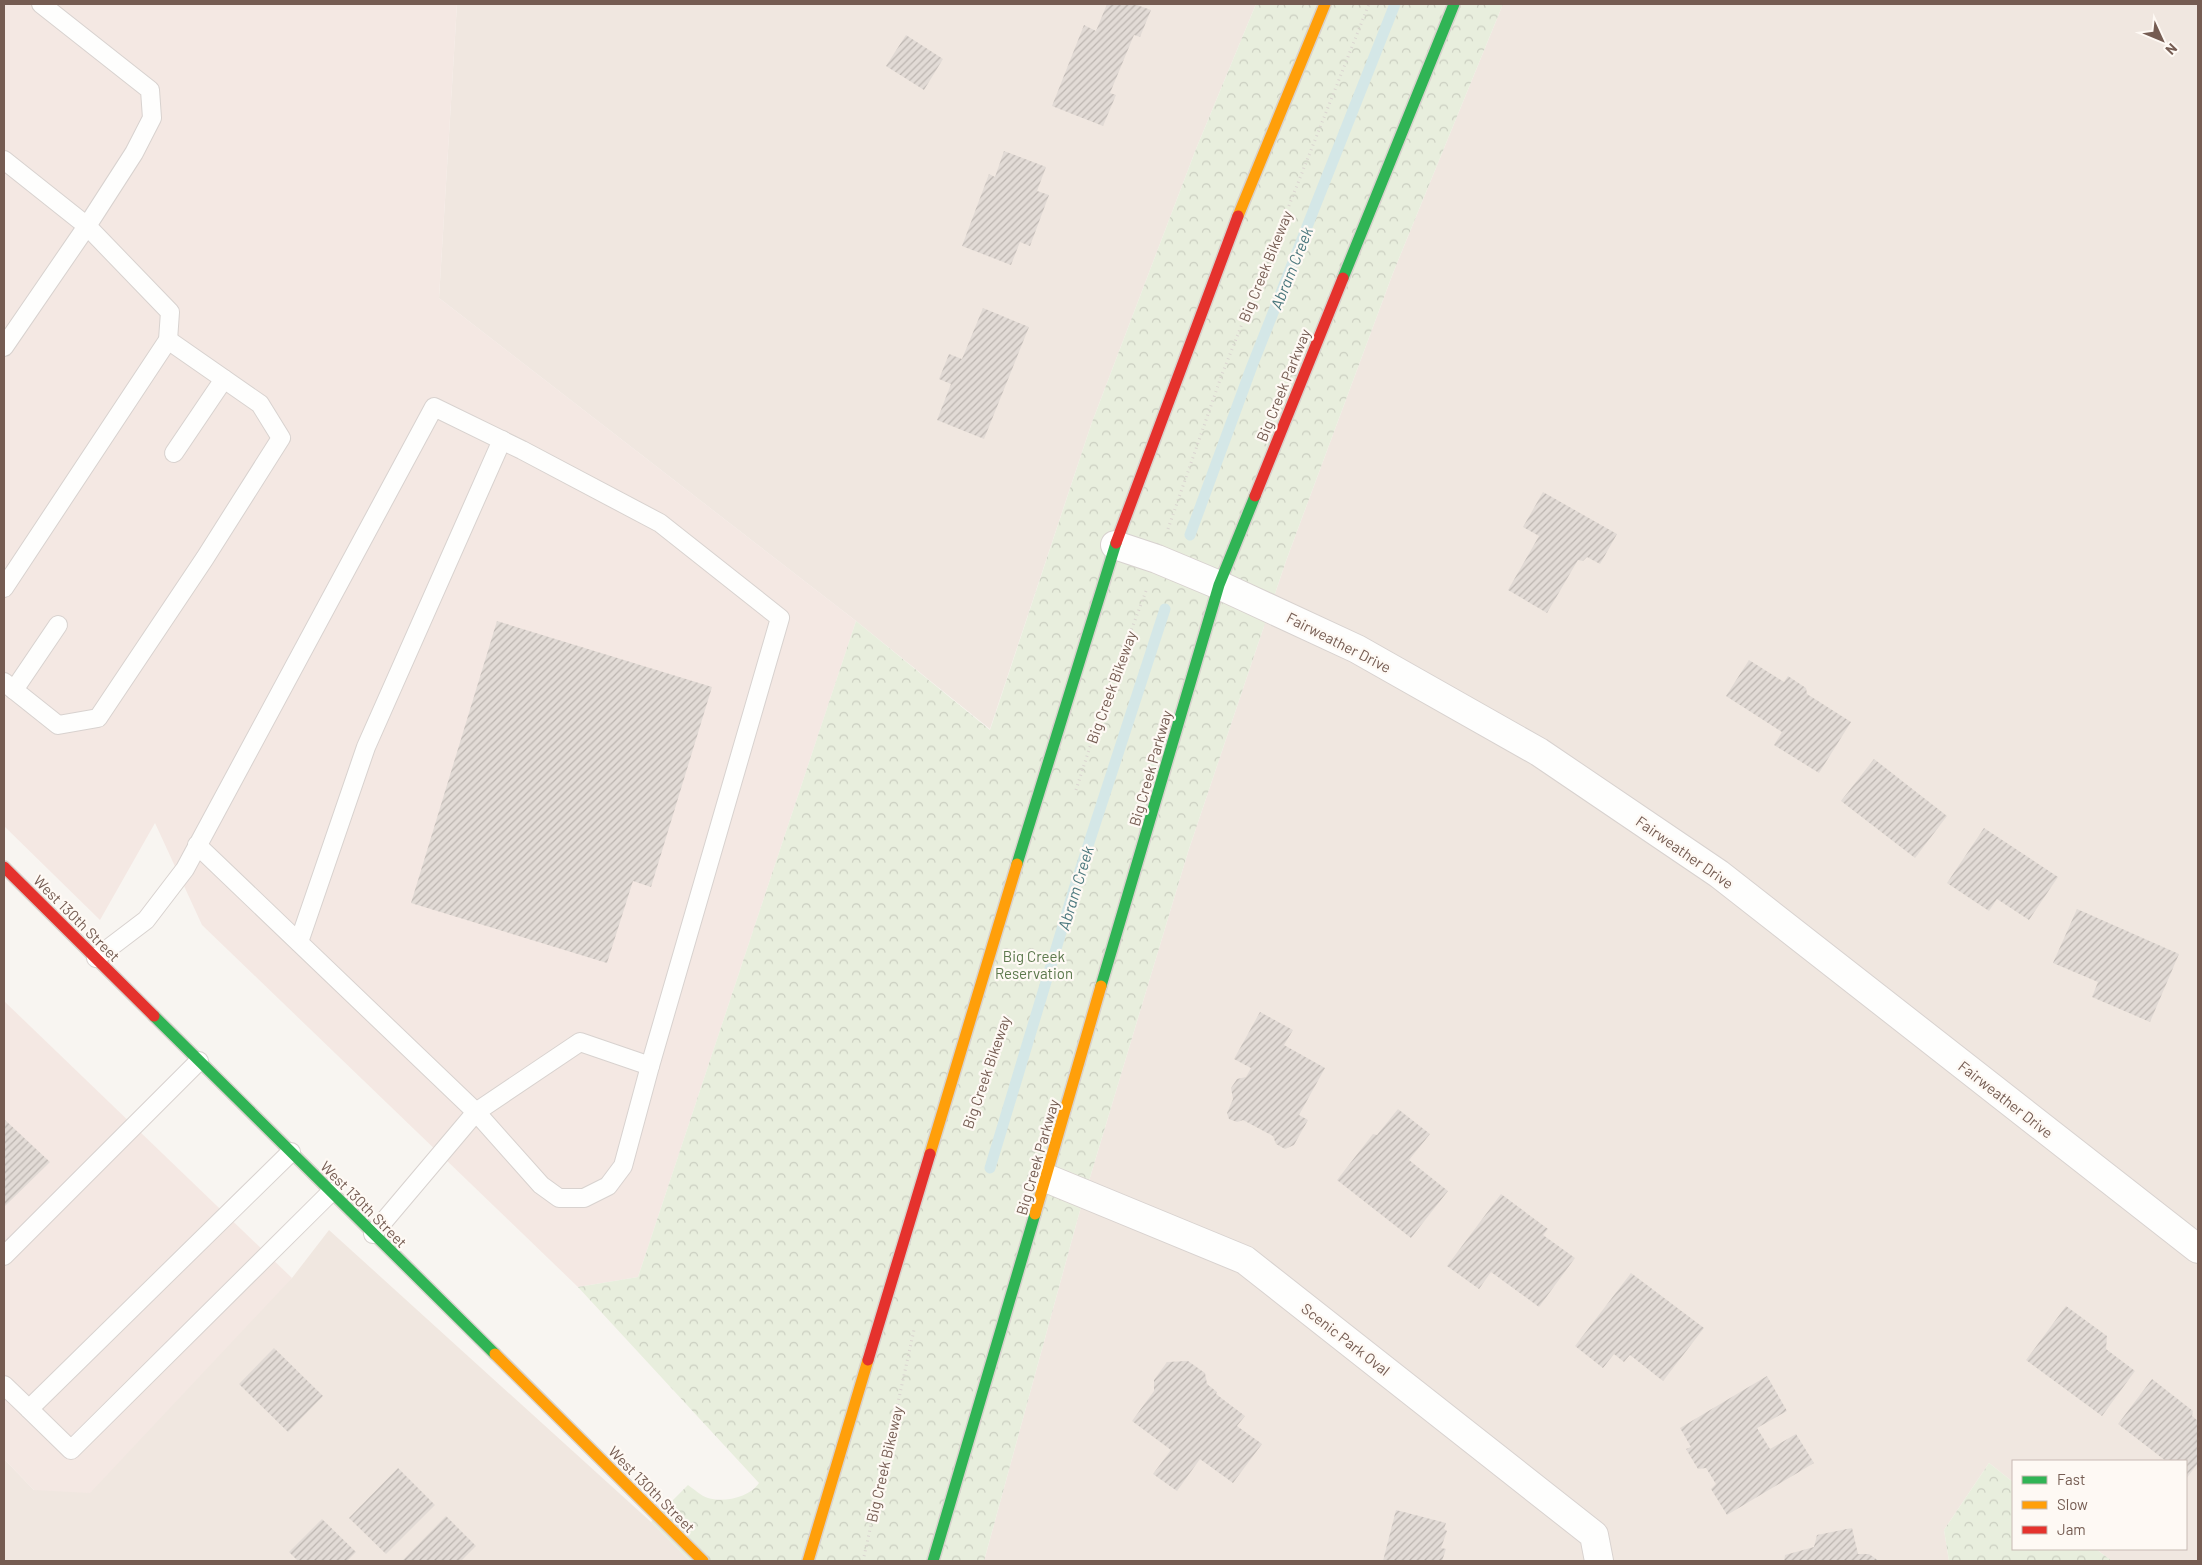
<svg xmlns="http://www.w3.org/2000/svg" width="2202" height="1565" font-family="Barlow,sans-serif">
  <defs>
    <pattern id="forest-crowns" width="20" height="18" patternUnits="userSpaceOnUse" patternTransform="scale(1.25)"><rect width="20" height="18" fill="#e8eedd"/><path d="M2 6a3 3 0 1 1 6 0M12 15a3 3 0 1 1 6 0" fill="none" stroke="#cacec0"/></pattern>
    <pattern id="building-hatch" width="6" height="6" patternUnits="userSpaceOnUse" patternTransform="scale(1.25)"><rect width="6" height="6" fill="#e2dbd6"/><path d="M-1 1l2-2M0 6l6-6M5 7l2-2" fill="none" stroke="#bcb5b0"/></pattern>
  </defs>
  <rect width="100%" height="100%" fill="#f8f5f1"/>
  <g fill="#f0e7e0">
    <path d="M457 4H1256L1196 149 1091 425 990 729 856 621 439 298Z"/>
    <path d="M1503 4H2198V1561H2112L2096 1549H2186V1461H2013V1482L1989 1463 1944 1530 1949 1561H984L1079 1214 1188 852 1286 561 1393 273Z"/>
    <path d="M329 1230 651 1522 690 1561H4V1459L34 1490 292 1278Z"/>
  </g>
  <g fill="#f4e8e3">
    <path d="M4 4H457L439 298 856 621 638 1277 578 1287 202 925 155 823 100 920 4 826Z"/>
    <path d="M4 1001 292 1278 90 1493 34 1490 4 1459Z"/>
  </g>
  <g fill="url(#forest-crowns)">
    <path d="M1256 4H1503L1393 273 1286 561 1188 852 1079 1214 984 1561H690L651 1522 688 1485C694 1489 701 1496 708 1498 724 1503 750 1497 759 1483L578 1287 638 1277 856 621 990 730 1091 425 1196 149Z"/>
    <path d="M1989 1463 2013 1482V1549H2096L2112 1561H1949L1944 1530Z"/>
  </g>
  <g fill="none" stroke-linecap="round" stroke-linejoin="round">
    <g stroke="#d4e7e7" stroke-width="11">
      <path d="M1190 535 1252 366 1395 4"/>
      <path d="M990 1168 1074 889 1165 609"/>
    </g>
  </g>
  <g fill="url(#building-hatch)">
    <path d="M1107 4H1134L1151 10 1140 37 1134 35 1110 93 1116 95 1103 126 1052 106 1084 25 1096 31Z"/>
    <path d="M906 35 943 59 924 90 886 66Z"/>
    <path d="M1004 151 1046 167 1037 191 1049 195 1030 246 1020 242 1011 265 962 246 989 174 995 177Z"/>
    <path d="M983 308 1029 327 984 439 937 420 951 384 939 379 949 354 962 359Z"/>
    <path d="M1543 492 1617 534 1600 564 1587 557 1583 561 1578 560 1547 613 1508 590 1539 536 1523 527Z"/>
    <path d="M497 621 712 687 651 887 633 881 607 963 411 903Z"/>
    <path d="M1749 660 1784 682 1788 676 1806 688 1807 694 1851 722 1819 773 1774 745 1782 732 1726 696Z"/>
    <path d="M1874 759 1947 816 1915 858 1841 801Z"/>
    <path d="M1984 828 2058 877 2029 920 1997 899 1989 911 1947 883Z"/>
    <path d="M2077 909 2179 954 2150 1022 2092 997 2098 982 2053 963Z"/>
    <path d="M1260 1012 1293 1030 1284 1045 1325 1068 1299 1115 1308 1120 1294 1145 1285 1149 1276 1144 1273 1136 1243 1120 1237 1122 1229 1119 1227 1113 1233 1099 1231 1088 1237 1079 1246 1077 1251 1068 1234 1059Z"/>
    <path d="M1398 1109 1430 1134 1409 1160 1448 1191 1411 1238 1337 1180 1373 1134 1377 1135Z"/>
    <path d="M4 1119 50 1162 4 1207Z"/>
    <path d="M1501 1194 1548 1229 1543 1235 1575 1258 1539 1307 1491 1272 1479 1289 1447 1266Z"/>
    <path d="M1631 1273 1704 1328 1663 1381 1630 1355 1624 1362 1614 1354 1603 1368 1575 1346Z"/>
    <path d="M2066 1306 2107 1336 2106 1349 2135 1371 2102 1416 2026 1360Z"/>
    <path d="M274 1348 323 1396 288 1432 239 1384Z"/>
    <path d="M1188 1361 1205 1373 1207 1384 1217 1392 1216 1394 1245 1416 1237 1426 1262 1444 1233 1483 1200 1459 1177 1491 1153 1474 1171 1450 1132 1421 1154 1391V1380L1167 1362Z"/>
    <path d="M1767 1376 1787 1411 1757 1428 1770 1449 1796 1434 1814 1463 1727 1515 1711 1489 1716 1484 1706 1468 1698 1469 1686 1449 1691 1447 1680 1428Z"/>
    <path d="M2152 1379 2193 1411 2192 1416 2198 1421V1463L2186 1479V1461H2166L2118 1424Z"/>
    <path d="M398 1468 435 1505 386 1554 349 1518Z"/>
    <path d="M1396 1510 1446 1523 1444 1529 1447 1531 1441 1548 1446 1549 1442 1561H1383Z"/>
    <path d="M446 1516 476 1546 461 1561H402Z"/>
    <path d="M322 1519 356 1552 347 1561H298L289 1552Z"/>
    <path d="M1852 1528 1858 1554H1869L1879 1561H1784L1785 1555 1814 1547 1817 1535Z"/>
  </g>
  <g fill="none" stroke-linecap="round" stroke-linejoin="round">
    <defs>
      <g id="lane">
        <path d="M4 160 87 226 170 312 168 340 4 588"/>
        <path d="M4 347 87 226 134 153 152 118 150 90 41 4"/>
        <path d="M174 453 224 379"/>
        <path d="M4 682 58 725 98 718 205 558 281 438 260 404 168 340"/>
        <path d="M14 690 58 625"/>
        <path d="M197 845 476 1112 541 1185 559 1198H584L608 1186 623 1166 650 1066"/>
        <path d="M299 942 366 747 502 440"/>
        <path d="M96 958 146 920 185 869 434 407 522 450 660 523 780 618 650 1066 580 1042 476 1112 373 1234"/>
        <path d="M4 1256 199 1061"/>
        <path d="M4 1385 29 1409 291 1152"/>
        <path d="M29 1409 71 1450 331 1192"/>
      </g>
      <g id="street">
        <path d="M1115 545 1157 559 1219 585 1357 649 1539 752 1719 874 2198 1249"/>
        <path d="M1046 1178 1245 1260 1594 1535 1599 1561"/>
      </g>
      <g id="fast">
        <path d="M1343 278 1454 4"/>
        <path d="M1017 864 1116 543"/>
        <path d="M1101 986 1219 585 1255 496"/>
        <path d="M154 1016 495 1354"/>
        <path d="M933 1561 1035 1214"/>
      </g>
      <g id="slow">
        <path d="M1238 216 1325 4"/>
        <path d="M930 1154 1017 864"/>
        <path d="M1035 1214 1101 986"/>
        <path d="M495 1354 703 1561"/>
        <path d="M808 1561 868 1360"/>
      </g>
      <g id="jam">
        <path d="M1255 496 1343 278"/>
        <path d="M1116 543 1238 216"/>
        <path d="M4 867 154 1016"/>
        <path d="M868 1360 930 1154"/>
      </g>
    </defs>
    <use href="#lane" stroke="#d8d2cf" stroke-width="20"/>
    <use href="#street" stroke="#d8d2cf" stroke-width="30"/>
    <use href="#fast" stroke="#d8d2cd" stroke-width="14"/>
    <use href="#slow" stroke="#d8d2cd" stroke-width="14"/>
    <use href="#jam" stroke="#d8d2cd" stroke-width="14"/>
    <g stroke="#dad5d0" stroke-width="3" stroke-dasharray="1 4" stroke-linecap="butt">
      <path d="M1168 529 1221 377 1369 4"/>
      <path d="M1076 790 1106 697 1146 591"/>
      <path d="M863 1561 914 1330"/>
    </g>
    <use href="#lane" stroke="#fefefd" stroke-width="18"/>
    <use href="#street" stroke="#fefefd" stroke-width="28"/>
    <use href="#fast" stroke="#30b455" stroke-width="11"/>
    <use href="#slow" stroke="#ff9f0a" stroke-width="11"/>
    <use href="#jam" stroke="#e5322d" stroke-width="11"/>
  </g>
  <g text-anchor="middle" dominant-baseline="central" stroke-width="4.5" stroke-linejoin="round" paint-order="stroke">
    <g font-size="15" fill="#755c52" stroke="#fef9f4">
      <text transform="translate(1265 266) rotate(-68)">Big Creek Bikeway</text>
      <text transform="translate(1283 385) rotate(-68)">Big Creek Parkway</text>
      <text transform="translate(1339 642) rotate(27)">Fairweather Drive</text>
      <text transform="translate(1111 687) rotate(-70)">Big Creek Bikeway</text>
      <text transform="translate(1150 768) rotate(-74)">Big Creek Parkway</text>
      <text transform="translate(1685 852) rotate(35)">Fairweather Drive</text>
      <text transform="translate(77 918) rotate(45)">West 130th Street</text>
      <text transform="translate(986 1072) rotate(-71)">Big Creek Bikeway</text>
      <text transform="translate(2006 1099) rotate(38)">Fairweather Drive</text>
      <text transform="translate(1037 1157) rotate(-74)">Big Creek Parkway</text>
      <text transform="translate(364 1204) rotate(45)">West 130th Street</text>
      <text transform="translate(1346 1339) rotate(38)">Scenic Park Oval</text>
      <text transform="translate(884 1464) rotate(-77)">Big Creek Bikeway</text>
      <text transform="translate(652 1489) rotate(45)">West 130th Street</text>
    </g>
    <g font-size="15" fill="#5c784c" stroke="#fef9f4">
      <text x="1034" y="956">Big Creek<tspan x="1034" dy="17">Reservation</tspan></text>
    </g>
    <g font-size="16" font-style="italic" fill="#4b787e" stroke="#fef9f4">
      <text transform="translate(1291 268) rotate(-68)">Abram Creek</text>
      <text transform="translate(1075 888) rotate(-73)">Abram Creek</text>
    </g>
  </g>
  <rect width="2202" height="1565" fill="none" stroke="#755c52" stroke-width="10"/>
  <rect x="2012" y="1460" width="175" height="90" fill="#fef9f4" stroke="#c7bab3"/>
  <rect x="2022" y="1476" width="25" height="8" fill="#30b455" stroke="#c7bab3"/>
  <text x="2057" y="1485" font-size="15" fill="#755c52">Fast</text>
  <rect x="2022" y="1501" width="25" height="8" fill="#ff9f0a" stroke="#c7bab3"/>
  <text x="2057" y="1510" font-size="15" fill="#755c52">Slow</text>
  <rect x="2022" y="1526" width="25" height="8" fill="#e5322d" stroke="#c7bab3"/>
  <text x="2057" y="1535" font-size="15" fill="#755c52">Jam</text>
  <g transform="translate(2162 40) rotate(134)" stroke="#fef9f4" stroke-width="4" paint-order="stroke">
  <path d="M0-4L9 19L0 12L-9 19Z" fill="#755c52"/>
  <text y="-8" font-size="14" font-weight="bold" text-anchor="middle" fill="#755c52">N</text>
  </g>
</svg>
